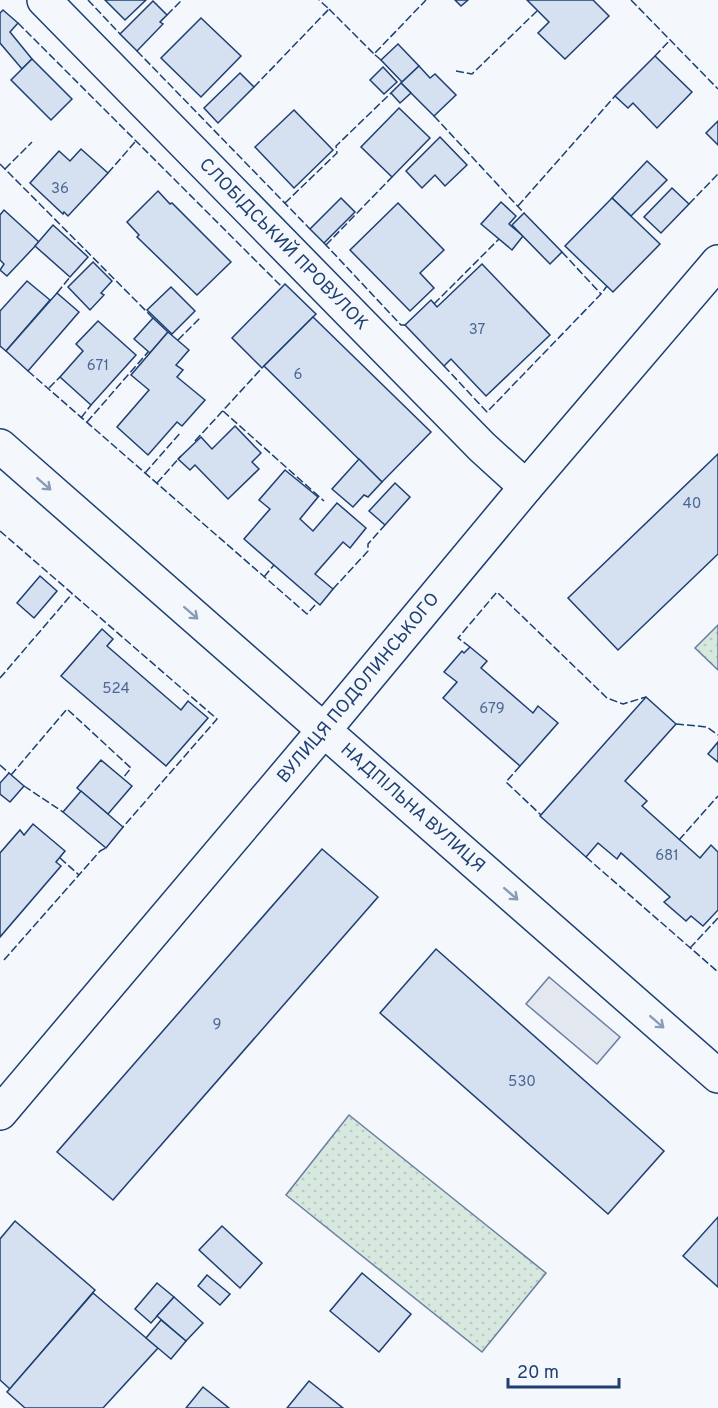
<svg xmlns="http://www.w3.org/2000/svg" width="718" height="1408" font-family="Overpass,sans-serif">
  <defs>
    <pattern id="grass-dots" width="8" height="8" patternUnits="userSpaceOnUse" patternTransform="scale(1.5)"><rect width="8" height="8" fill="#d7e8df"/><path d="M2 2h.1M6 6h.1" fill="none" stroke="#b8c8c3" stroke-width="1.8" stroke-linecap="round"/></pattern>
  </defs>
  <rect width="100%" height="100%" fill="#f4f7fb"/>
  <g fill="url(#grass-dots)" stroke="#687fa3" stroke-width="1.5">
    <path d="M718 625V670L695 648Z"/>
    <path d="M349 1115 546 1273 482 1352 286 1195Z"/>
  </g>
  <path fill="#e3e8f0" stroke="#687fa3" stroke-width="1.5" d="M549 977 620 1037 597 1064 526 1004Z"/>
  <g fill="#d5e0f0" stroke="#1d3f73" stroke-width="1.5">
    <path d="M105 0H146L125 20Z"/>
    <path d="M455 0H468L461 6Z"/>
    <path d="M527 0H593L609 16 565 59 538 33 549 22Z"/>
    <path d="M153 1 167 15 160 22 163 24 137 51 120 34Z"/>
    <path d="M3 10 18 23 10 32 32 59 22 69 0 43V13Z"/>
    <path d="M201 18 241 56 201 97 161 58Z"/>
    <path d="M398 44 419 66 402 82 381 60Z"/>
    <path d="M655 56 692 92 657 128 633 103 628 108 615 96Z"/>
    <path d="M32 59 72 99 51 120 11 80Z"/>
    <path d="M419 66 430 78 435 74 456 95 434 116 401 83Z"/>
    <path d="M383 67 397 82 384 94 370 80Z"/>
    <path d="M240 73 254 87 218 123 204 108Z"/>
    <path d="M401 83 411 93 400 103 391 93Z"/>
    <path d="M399 108 430 138 392 177 361 147Z"/>
    <path d="M294 110 333 150 294 188 255 147Z"/>
    <path d="M718 121V145L706 133Z"/>
    <path d="M440 137 467 165 445 186 435 175 422 188 406 171Z"/>
    <path d="M81 149 108 173 68 216 64 212 63 214 30 183 59 151 70 161Z"/>
    <path d="M647 161 667 180 631 216 612 198Z"/>
    <path d="M672 188 689 204 661 233 644 217Z"/>
    <path d="M158 191 170 204 172 203 231 262 197 295 137 237 139 235 127 222Z"/>
    <path d="M341 198 355 212 324 243 310 229Z"/>
    <path d="M612 198 660 244 613 292 565 246Z"/>
    <path d="M501 202 516 216 509 224 523 236 512 250 481 224Z"/>
    <path d="M398 203 444 250 420 273 434 288 410 311 350 250Z"/>
    <path d="M4 210 39 242 7 276 0 270 4 264 0 260V215Z"/>
    <path d="M524 213 562 252 550 264 512 225Z"/>
    <path d="M53 225 88 257 70 277 35 246Z"/>
    <path d="M93 262 112 281 101 293 104 295 90 310 68 287Z"/>
    <path d="M482 264 550 335 486 396 451 359 444 366 405 325 431 300 437 307Z"/>
    <path d="M27 281 50 300 6 351 0 346V311Z"/>
    <path d="M285 284 316 314 262 368 232 338Z"/>
    <path d="M171 287 195 311 172 334 147 310Z"/>
    <path d="M57 293 79 312 28 371 6 351Z"/>
    <path d="M313 317 431 432 382 482 264 366Z"/>
    <path d="M153 318 168 332 150 353 134 339Z"/>
    <path d="M98 321 136 355 91 405 60 377 83 351 76 344Z"/>
    <path d="M168 332 189 350 176 365 183 370 177 377 205 400 182 426 177 422 148 455 117 427 149 390 131 375Z"/>
    <path d="M235 426 261 453 252 462 259 469 228 499 195 465 190 470 178 459 201 437 212 449Z"/>
    <path d="M718 454V554L618 650 568 598Z"/>
    <path d="M359 459 382 482 368 497 364 495 353 507 332 489Z"/>
    <path d="M285 470 318 497 300 519 313 531 337 503 366 528 350 548 343 542 315 574 333 589 320 605 244 539 270 509 259 500Z"/>
    <path d="M395 483 410 497 385 525 369 511Z"/>
    <path d="M40 576 57 591 34 618 17 603Z"/>
    <path d="M102 629 113 639 107 646 181 710 188 701 208 718 166 766 61 676Z"/>
    <path d="M470 647 487 661 481 668 533 713 538 706 558 723 520 766 443 698 457 682 444 672 462 651 464 653Z"/>
    <path d="M646 697 676 724 625 781 647 801 642 806 700 858 711 845 718 852V910L703 926 691 916 686 921 664 902 670 897 621 853 617 859 598 843 586 857 540 816Z"/>
    <path d="M718 742V762L708 754Z"/>
    <path d="M101 760 132 786 108 814 77 788Z"/>
    <path d="M9 773 24 786 10 802 0 794V783Z"/>
    <path d="M81 791 123 827 106 848 63 812Z"/>
    <path d="M33 824 65 851 56 862 61 866 0 937V853L20 830 24 835Z"/>
    <path d="M322 849 378 897 113 1200 57 1152Z"/>
    <path d="M436 949 664 1151 608 1214 380 1013Z"/>
    <path d="M718 1217V1287L683 1256Z"/>
    <path d="M15 1221 95 1290 10 1389 0 1380V1239Z"/>
    <path d="M222 1226 262 1263 240 1288 199 1250Z"/>
    <path d="M362 1273 411 1314 379 1352 330 1311Z"/>
    <path d="M207 1275 230 1294 220 1305 198 1286Z"/>
    <path d="M157 1283 174 1297 151 1323 135 1309Z"/>
    <path d="M93 1293 158 1348 103 1408H25L7 1392Z"/>
    <path d="M174 1297 203 1323 186 1341 157 1316Z"/>
    <path d="M161 1320 186 1341 171 1359 146 1338Z"/>
    <path d="M309 1381 343 1408H287Z"/>
    <path d="M203 1387 229 1408H186Z"/>
  </g>
  <g fill="none" stroke-linecap="round" stroke-linejoin="round">
    <defs>
      <g id="street">
        <path id="s1" d="M44 0 482 447 526 487"/>
        <path id="s2" d="M0 446 718 1076"/>
        <path id="s3" d="M0 1113 324 730 526 487 718 262"/>
      </g>
    </defs>
    <use href="#street" stroke="#1d3f73" stroke-width="36"/>
    <use href="#street" stroke="#f4f7fb" stroke-width="33"/>
    <g stroke="#1d3f73" stroke-width="1.5" stroke-dasharray="8 3" stroke-linecap="butt">
      <path d="M88 0 120 34"/>
      <path d="M631 0 718 89"/>
      <path d="M329 9 374 54"/>
      <path d="M167 15 182 0"/>
      <path d="M18 23 282 287"/>
      <path d="M137 51 310 229"/>
      <path d="M655 56 670 40"/>
      <path d="M381 60 374 54 426 0"/>
      <path d="M456 71 472 74 537 11"/>
      <path d="M254 87 329 9 319 0"/>
      <path d="M434 116 524 213"/>
      <path d="M0 164 153 318"/>
      <path d="M5 169 32 142"/>
      <path d="M108 173 135 142"/>
      <path d="M285 203 337 153 336 146 391 93"/>
      <path d="M689 204 718 174"/>
      <path d="M518 206 615 96"/>
      <path d="M324 243 401 325H405"/>
      <path d="M326 245 392 177"/>
      <path d="M562 252 601 294"/>
      <path d="M57 293 70 277"/>
      <path d="M434 304 499 239"/>
      <path d="M178 340 201 317"/>
      <path d="M444 366 487 412 601 294 607 286"/>
      <path d="M28 371 307 614 317 603"/>
      <path d="M49 388 60 377"/>
      <path d="M223 411 324 501"/>
      <path d="M81 418 91 405"/>
      <path d="M87 422 148 352"/>
      <path d="M195 441 262 368"/>
      <path d="M145 473 181 432"/>
      <path d="M157 483 181 456"/>
      <path d="M0 531 217 719 123 827"/>
      <path d="M264 577 274 565"/>
      <path d="M333 589 368 551V544L385 525"/>
      <path d="M470 647 458 638 497 592 607 698 623 704 646 697"/>
      <path d="M0 678 72 594"/>
      <path d="M676 724 707 727 718 735"/>
      <path d="M0 765 9 773"/>
      <path d="M520 766 506 782 541 815"/>
      <path d="M11 775 67 709 131 768 123 778"/>
      <path d="M24 786 63 812"/>
      <path d="M679 840 718 796"/>
      <path d="M586 857 718 972"/>
      <path d="M60 858 79 875"/>
      <path d="M690 948 718 918"/>
      <path d="M4 960 100 851 106 848"/>
    </g>
  </g>
  <defs><path id="oneway-shaft" d="M-6 0H5M1.5-3L5.5 0L1.5 3" fill="none" stroke-width="1.6" stroke-linecap="round" stroke-linejoin="round" transform="scale(1.5)"/></defs>
  <g stroke="#889bb7">
    <use href="#oneway-shaft" transform="translate(44 484) rotate(41)"/>
    <use href="#oneway-shaft" transform="translate(191 613) rotate(41)"/>
    <use href="#oneway-shaft" transform="translate(511 894) rotate(41)"/>
    <use href="#oneway-shaft" transform="translate(657 1022) rotate(41)"/>
  </g>
  <g text-anchor="middle" dominant-baseline="central" stroke-width="4.5" stroke-linejoin="round" paint-order="stroke">
    <g font-size="15" fill="#4b6792">
      <text x="60" y="189">36</text>
      <text x="477" y="330">37</text>
      <text x="98" y="366">671</text>
      <text x="298" y="375">6</text>
      <text x="692" y="504">40</text>
      <text x="116" y="689">524</text>
      <text x="492" y="709">679</text>
      <text x="667" y="856">681</text>
      <text x="217" y="1025">9</text>
      <text x="522" y="1082">530</text>
    </g>
    <g font-size="18" fill="#1d3f73" stroke="#f4f7fb">
      <text stroke="none"><textPath href="#s1" startOffset="342">СЛОБІДСЬКИЙ ПРОВУЛОК</textPath></text>
      <text stroke="none"><textPath href="#s3" startOffset="556">ВУЛИЦЯ ПОДОЛИНСЬКОГО</textPath></text>
      <text stroke="none"><textPath href="#s2" startOffset="549">НАДПІЛЬНА ВУЛИЦЯ</textPath></text>
    </g>
  </g>
  <path d="M508 1378v9h111v-9" fill="none" stroke="#1d3f73" stroke-width="3"/>
  <text x="517" y="1378" font-size="18" fill="#1d3f73" stroke="#f4f7fb" stroke-width="4.5" paint-order="stroke">20 m</text>
</svg>
